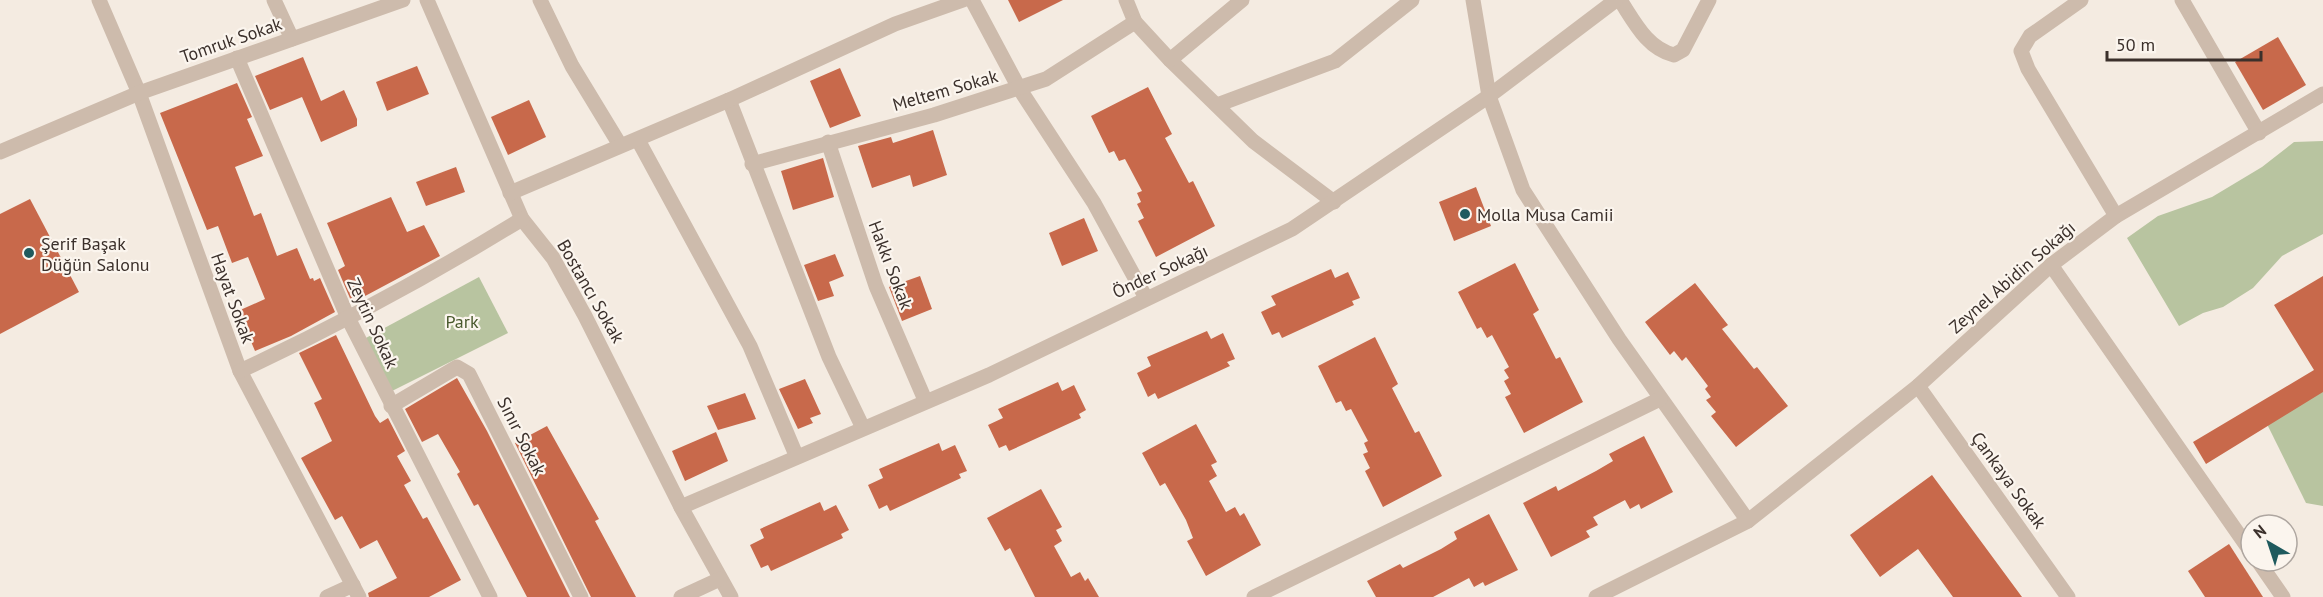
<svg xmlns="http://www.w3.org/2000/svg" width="2323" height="597" font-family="'PT Sans',sans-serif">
  <rect width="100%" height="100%" fill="#f4ebe1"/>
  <g fill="#b8c4a0">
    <path d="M2323 141V234L2282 256 2253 288 2223 307 2203 313 2179 326 2127 238 2158 216 2212 197 2262 167 2294 142Z"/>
    <path d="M479 277 508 333 392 391 364 339Z"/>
    <path d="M2323 386V506L2306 503 2265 420Z"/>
  </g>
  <g fill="#c8694b">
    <path d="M1008 0H1063L1019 22Z"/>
    <path d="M2278 37 2306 85 2263 110 2235 62Z"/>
    <path d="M303 57 321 101 344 90 357 119V126L321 142 302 97 270 110 255 76Z"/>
    <path d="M417 66 429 94 387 111 376 82Z"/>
    <path d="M840 68 861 116 830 128 810 81Z"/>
    <path d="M237 83 252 117 247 119 263 156 235 167 254 216 261 213 277 256 297 248 310 279 313 278 314 281 320 278 335 312 291 336 255 351 238 311 265 299 248 257 232 263 218 226 207 230 160 113Z"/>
    <path d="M1148 87 1172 134 1165 138 1189 183 1193 181 1215 226 1156 257 1138 221 1144 218 1137 204 1141 202 1137 193 1142 191 1125 159 1119 161 1114 151 1109 153 1091 116Z"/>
    <path d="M529 100 546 137 508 155 491 117Z"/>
    <path d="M933 130 947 175 913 187 910 175 872 188 858 146 891 137 893 143Z"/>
    <path d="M823 158 834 197 793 210 781 171Z"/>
    <path d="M456 167 465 192 426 206 416 182Z"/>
    <path d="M1476 187 1491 226 1454 241 1439 202Z"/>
    <path d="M391 197 407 232 424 225 440 256 352 303 338 270 345 266 327 223Z"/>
    <path d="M30 199 79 292 0 334V214Z"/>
    <path d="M1084 218 1098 251 1062 266 1049 233Z"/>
    <path d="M835 254 844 276 829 282 834 296 818 301 804 265Z"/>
    <path d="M1515 263 1539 310 1533 314 1556 359 1560 357 1583 402 1524 433 1505 397 1511 394 1504 381 1509 378 1504 370 1509 367 1492 335 1487 338 1481 327 1477 329 1458 292Z"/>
    <path d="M1331 269 1335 278 1348 272 1360 298 1352 301 1354 305 1282 338 1279 332 1272 335 1261 312 1276 305 1271 296Z"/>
    <path d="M920 276 932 309 902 321 889 287Z"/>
    <path d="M2323 276V392L2206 464 2193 442 2314 370 2274 305Z"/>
    <path d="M1695 283 1728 325 1722 329 1754 369 1757 367 1788 406 1736 447 1711 416 1716 412 1706 400 1711 397 1705 389 1708 386 1686 357 1682 361 1674 351 1670 355 1645 322Z"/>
    <path d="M1207 331 1211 339 1223 333 1235 359 1227 362 1230 366 1158 399 1155 393 1148 397 1137 373 1151 366 1147 357Z"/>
    <path d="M336 335 375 416 380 423 388 418 405 451 397 456 411 481 404 485 423 519 427 517 461 580 429 597H369L368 593 397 578 377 540 360 549 342 516 335 520 301 458 332 441 314 403 322 399 299 353Z"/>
    <path d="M1375 337 1398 384 1392 388 1415 433 1419 431 1442 476 1383 507 1365 471 1370 468 1363 454 1368 452 1364 443 1368 441 1351 409 1346 411 1341 401 1336 403 1318 366Z"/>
    <path d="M457 378 487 431 570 597H527L478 504 474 506 457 474 460 472 438 434 422 442 405 409Z"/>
    <path d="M805 379 821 414 810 418 813 423 798 429 779 389Z"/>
    <path d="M1058 382 1062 391 1074 385 1086 410 1079 414 1081 418 1009 451 1006 445 999 448 988 425 1003 418 998 409Z"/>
    <path d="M745 393 756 419 718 430 707 406Z"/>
    <path d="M1196 424 1217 462 1211 465 1217 476 1209 481 1226 512 1235 507 1240 516 1244 513 1261 545 1206 576 1187 541 1193 538 1186 520 1165 483 1160 486 1142 453Z"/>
    <path d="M547 426 599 519 595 521 636 597H591L515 443Z"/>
    <path d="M716 432 728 461 685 481 672 451Z"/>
    <path d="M1644 436 1673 492 1641 509 1639 504 1630 509 1625 500 1593 517 1598 525 1586 531 1590 537 1551 557 1523 503 1556 486 1558 491 1596 471 1613 461 1609 454Z"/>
    <path d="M939 443 942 451 955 445 967 471 959 474 961 478 890 511 887 505 879 509 868 485 883 478 879 469Z"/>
    <path d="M1932 475 2022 597H1953L1918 549 1880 577 1850 535Z"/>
    <path d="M1041 489 1062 527 1056 530 1062 541 1054 546 1071 577 1080 572 1085 581 1088 578 1099 597H1035L1010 548 1005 551 987 518Z"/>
    <path d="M820 502 824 511 836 505 849 530 841 534 843 538 771 571 768 565 761 568 750 545 764 538 760 529Z"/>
    <path d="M1489 514 1518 570 1485 586 1483 582 1474 587 1469 578 1433 597H1376L1367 581 1400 564 1403 568 1441 549 1457 539 1454 532Z"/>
    <path d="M2229 544 2263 597H2205L2188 571Z"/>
  </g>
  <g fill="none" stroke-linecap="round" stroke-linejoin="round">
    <g stroke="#cdbbac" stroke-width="15">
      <path d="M99 0 139 93 240 371 359 597"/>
      <path d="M274 0 292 39"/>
      <path d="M427 0 522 219 553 258 585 316 681 507 731 597"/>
      <path d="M540 0 572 66 620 145"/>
      <path d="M972 0 1019 88 1094 203 1146 298"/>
      <path d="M1126 0 1135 22 1170 60 1253 141 1334 202"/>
      <path d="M1473 0 1489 96 1523 190 1619 339 1748 521"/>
      <path d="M1620 0C1635 23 1647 48 1674 55L1683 50 1709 0"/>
      <path d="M2081 0 2030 36 2021 51 2028 69 2116 216"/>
      <path d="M2182 0 2259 133"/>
      <path d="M237 58 348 318 490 597"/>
      <path d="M1170 60 1242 0"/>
      <path d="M729 100 829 357 863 428"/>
      <path d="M1217 105 1335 61 1412 0"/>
      <path d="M638 140 750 346 796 455"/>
      <path d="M828 142 876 286 925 400"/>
      <path d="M0 152 139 93 403 0"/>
      <path d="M752 164 934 115 1046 79 1135 22"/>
      <path d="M510 193 729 100 895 24 963 0"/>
      <path d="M2051 265 2251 552"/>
      <path d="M240 371C337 326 431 275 522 219"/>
      <path d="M1918 386 2068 597"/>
      <path d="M391 406 457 367 469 374 581 597"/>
      <path d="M681 507 989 375 1292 229 1489 96 1616 0"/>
      <path d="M2258 561 2283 597"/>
      <path d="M327 597 353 585"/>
      <path d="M681 597 720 579"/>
      <path d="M1254 597 1660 399"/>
      <path d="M1596 597 1748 521 1918 386 2051 265 2116 216 2323 94"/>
    </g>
  </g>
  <g fill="#1f5a5e" stroke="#fbf5ee" stroke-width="2">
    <circle cx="1465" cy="214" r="6"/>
    <circle cx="29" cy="253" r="6"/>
  </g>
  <g text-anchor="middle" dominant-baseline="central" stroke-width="4.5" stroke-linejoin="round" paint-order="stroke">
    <g font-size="18" fill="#3b302b" stroke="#fbf5ee">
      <text transform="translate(231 40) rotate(-19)">Tomruk Sokak</text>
      <text transform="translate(945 90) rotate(-16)">Meltem Sokak</text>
      <text transform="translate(891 265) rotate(69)">Hakkı Sokak</text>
      <text transform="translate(1160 271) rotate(-25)">Önder Sokağı</text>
      <text transform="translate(2012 277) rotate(-41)">Zeynel Abidin Sokağı</text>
      <text transform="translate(591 291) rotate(60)">Bostancı Sokak</text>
      <text transform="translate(233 298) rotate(70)">Hayat Sokak</text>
      <text transform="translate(373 323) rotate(65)">Zeytin Sokak</text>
      <text transform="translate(522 436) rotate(63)">Sınır Sokak</text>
      <text transform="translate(2009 480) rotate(54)">Çankaya Sokak</text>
    </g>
    <g font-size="18" fill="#3b302b" stroke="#fbf5ee" text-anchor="start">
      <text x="1477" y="214">Molla Musa Camii</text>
      <text x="41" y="243">Şerif Başak<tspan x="41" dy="21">Düğün Salonu</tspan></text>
    </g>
    <g font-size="18" fill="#4a5a2e" stroke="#fbf5ee">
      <text x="462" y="321">Park</text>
    </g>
  </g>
  <g transform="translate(2269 543) rotate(321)"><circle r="28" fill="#fbf5ee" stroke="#aea6a0" stroke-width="1.5"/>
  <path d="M0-4.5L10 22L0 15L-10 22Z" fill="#1f5a5e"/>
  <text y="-9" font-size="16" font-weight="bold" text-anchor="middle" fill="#3b302b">N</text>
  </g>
  <path d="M2107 51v9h154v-9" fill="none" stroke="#3b302b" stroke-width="3"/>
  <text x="2116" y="51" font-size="18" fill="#3b302b" stroke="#fbf5ee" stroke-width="4.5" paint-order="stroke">50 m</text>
</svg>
